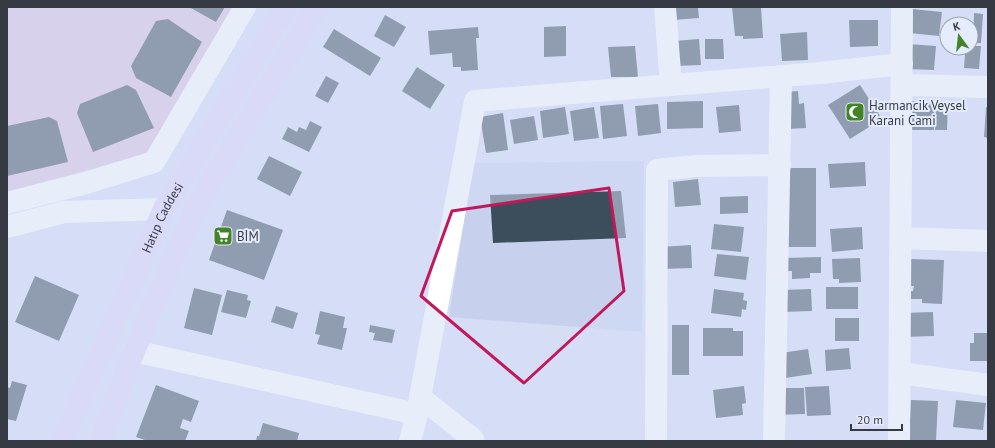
<svg xmlns="http://www.w3.org/2000/svg" width="995" height="448" font-family="'PT Sans',sans-serif">
  <rect width="100%" height="100%" fill="#d6def5"/>
  <path fill="#c7d1ee" d="M644 161 642 332 449 317 473 163Z"/>
  <path fill="#dac2dd" d="M7 7H234L149 153 7 192Z"/>
  <g fill="#3c4d5b">
    <path d="M189 7H225L216 22Z"/>
    <path d="M672 7H698L699 18 673 20Z"/>
    <path d="M732 7H761L763 38 743 39V36H735Z"/>
    <path d="M912 9 942 12 939 36 909 33Z"/>
    <path d="M974 13 983 14 981 43H973Z"/>
    <path d="M385 15 406 27 394 47 374 36Z"/>
    <path d="M168 19 202 42 171 97 136 78 131 66 156 21Z"/>
    <path d="M849 20H878V46L850 47Z"/>
    <path d="M566 26V56L544 57V27Z"/>
    <path d="M478 27 479 38H476L478 70 461 71V67H453L452 53 430 55 428 31Z"/>
    <path d="M334 29 381 58 370 76 323 47Z"/>
    <path d="M807 32 808 60 782 61 780 34Z"/>
    <path d="M699 39 701 65 675 66 674 41Z"/>
    <path d="M705 39H723L724 59H705Z"/>
    <path d="M908 44 936 46 934 70 907 69Z"/>
    <path d="M635 46 638 77H611L608 47Z"/>
    <path d="M971 46H981L979 69 964 68 965 54 953 53V48H971Z"/>
    <path d="M417 67 445 85 430 109 402 91Z"/>
    <path d="M326 76 339 83 328 103 315 96Z"/>
    <path d="M127 85 136 90 154 128 93 152 77 113 80 104Z"/>
    <path d="M860 85 882 119 850 139 828 105Z"/>
    <path d="M798 91 799 104 804 103 806 128 787 129 785 92Z"/>
    <path d="M703 101V128L667 129V102Z"/>
    <path d="M909 101 934 102V130H909Z"/>
    <path d="M936 102H948L947 130H935Z"/>
    <path d="M623 104 627 136 603 139 600 106Z"/>
    <path d="M658 104 661 133 638 136 635 106Z"/>
    <path d="M739 105 741 131 719 133 716 107Z"/>
    <path d="M565 107 569 134 543 138 540 111Z"/>
    <path d="M594 107 599 138 574 141 570 111Z"/>
    <path d="M986 107H988V138L984 137Z"/>
    <path d="M503 113 508 150 486 153 480 117Z"/>
    <path d="M534 116 538 140 514 144 510 120Z"/>
    <path d="M49 117 57 121 68 162 7 176V126Z"/>
    <path d="M310 121 322 127 309 152 282 139 288 127 297 132 299 127 306 130Z"/>
    <path d="M269 156 302 172 290 196 257 179Z"/>
    <path d="M865 162 866 186 830 188 828 164Z"/>
    <rect x="787" y="168" width="29" height="79"/>
    <path d="M698 179 701 205 675 207 673 182Z"/>
    <path d="M621 191 626 238 493 243 490 195Z"/>
    <path d="M748 196V213L720 214V197Z"/>
    <path d="M227 210 283 230 264 280 209 260Z"/>
    <path d="M714 224 744 227 741 252 711 249Z"/>
    <path d="M862 227 863 249 832 252 830 229Z"/>
    <path d="M691 245 692 268 661 269 660 247Z"/>
    <path d="M717 254 749 257 746 280 714 276Z"/>
    <path d="M821 257V273H810V278L792 279V271H781V258Z"/>
    <path d="M860 258 861 282 839 283V279H833L832 259Z"/>
    <path d="M909 259 944 260 942 304 922 303V299H908L909 291H913L914 286H909Z"/>
    <path d="M35 276 79 295 59 341 15 322Z"/>
    <rect x="826" y="287" width="32" height="22"/>
    <path d="M194 288 222 295 212 335 184 328Z"/>
    <path d="M714 289 744 293 743 300 747 301 746 310 742 309 741 317 711 313Z"/>
    <path d="M811 289 812 311 782 312 781 290Z"/>
    <path d="M227 290 248 295 247 300 251 301 246 318 221 312Z"/>
    <path d="M276 306 298 313 293 329 271 322Z"/>
    <path d="M320 311 345 317 343 328H347L342 350 317 344 320 335 315 334Z"/>
    <path d="M933 312 934 336 903 337 902 313Z"/>
    <rect x="835" y="318" width="24" height="23"/>
    <path d="M370 325 395 330 392 343 373 340 375 333 369 332Z"/>
    <rect x="672" y="325" width="17" height="50"/>
    <path d="M703 328H733V331H743V356H703Z"/>
    <path d="M974 333H988V361H970V343H974Z"/>
    <path d="M849 348 851 369 826 371 825 350Z"/>
    <path d="M808 349 812 374 785 378 781 353Z"/>
    <path d="M12 381 27 385 16 421 7 419V387L10 388Z"/>
    <path d="M156 385 199 401 191 422 183 419 180 428 189 431 185 441H148L136 437Z"/>
    <path d="M744 386 746 403 742 404 743 415 716 418 713 390Z"/>
    <path d="M829 386 831 415 807 416 805 387Z"/>
    <path d="M779 388H804L805 414 777 415Z"/>
    <path d="M911 400 938 401 936 441H909Z"/>
    <path d="M956 400 986 403 983 430 953 427Z"/>
    <path d="M263 423 299 433 297 441H256L257 436H259Z"/>
  </g>
  <g fill="none" stroke-linecap="round" stroke-linejoin="round">
    <g stroke="#fff" stroke-width="22">
      <path d="M665 7 671 85"/>
      <path d="M902 85 988 87"/>
      <path d="M7 203 86 183 154 162 245 7"/>
      <path d="M7 227 64 212 164 209"/>
      <path d="M901 238 988 241"/>
      <path d="M134 351 417 414 475 101 820 73 902 64"/>
      <path d="M900 373 988 385"/>
      <path d="M420 397 473 439 472 441"/>
      <path d="M410 441 417 414"/>
      <path d="M656 441 657 170 695 166 780 165"/>
      <path d="M774 441 781 76"/>
      <path d="M899 441 902 7"/>
    </g>
    <g stroke="#ddd3fa" stroke-width="22">
      <path id="s1" d="M62 441 164 209 286 7"/>
      <path d="M101 441 130 361 194 211 317 7"/>
    </g>
  </g>
  <path d="M0 0H995V448H0ZM609 188 624 291 524 383 421 296 452 211Z" fill="#d6def5" fill-opacity=".55" fill-rule="evenodd"/>
  <path fill="none" stroke="#c2185b" stroke-width="3" stroke-linejoin="round" d="M609 188 624 291 524 383 421 296 452 211Z"/>
  <defs>
    <symbol id="mosque-square" viewBox="-11 -11 22 22"><rect x="-9" y="-9" width="18" height="18" rx="4" fill="#428427" stroke="#e5ecfe"/><path d="M3.5-4.9A6 6 0 1 0 3.5 4.9A5 5 0 1 1 3.5-4.9Z" fill="#fff"/></symbol>
    <symbol id="supermarket-square" viewBox="-11 -11 22 22"><rect x="-9" y="-9" width="18" height="18" rx="4" fill="#428427" stroke="#e5ecfe"/><path d="M-6-5.5h2.5l.6 2H6L4.5 2H-2.5L-4.4-4H-6ZM-1.5 3.2a1.3 1.3 0 1 0 .1 0ZM3 3.2a1.3 1.3 0 1 0 .1 0Z" fill="#fff"/></symbol>
  </defs>
  <g fill-rule="evenodd">
    <use href="#mosque-square" x="844" y="101" width="22" height="22"/>
    <use href="#supermarket-square" x="212" y="225" width="22" height="22"/>
  </g>
  <g text-anchor="middle" dominant-baseline="central" stroke-width="4" stroke-linejoin="round" paint-order="stroke">
    <g font-size="13" fill="#363a43" stroke="#e5ecfe" text-anchor="start">
      <text x="869" y="105">Harmancik Veysel<tspan x="869" dy="15">Karani Cami</tspan></text>
      <text x="237" y="236">BİM</text>
    </g>
    <g font-size="13" fill="#363a43" stroke="#e5ecfe">
      <text stroke="none"><textPath href="#s1" startOffset="245">Hatıp Caddesi</textPath></text>
    </g>
  </g>
  <rect width="995" height="448" fill="none" stroke="#363a43" stroke-width="16"/>
  <g transform="translate(959 36) rotate(345)"><circle r="19" fill="#e5ecfe" stroke="#9fa5b3"/>
  <path d="M0-3L7 15L0 10L-7 15Z" fill="#428427"/>
  <text y="-6" font-size="11" font-weight="bold" text-anchor="middle" fill="#363a43">K</text>
  </g>
  <path d="M851 424v6h51v-6" fill="none" stroke="#363a43" stroke-width="2"/>
  <text x="857" y="424" font-size="12" fill="#363a43" stroke="#e5ecfe" stroke-width="3" paint-order="stroke">20 m</text>
</svg>
